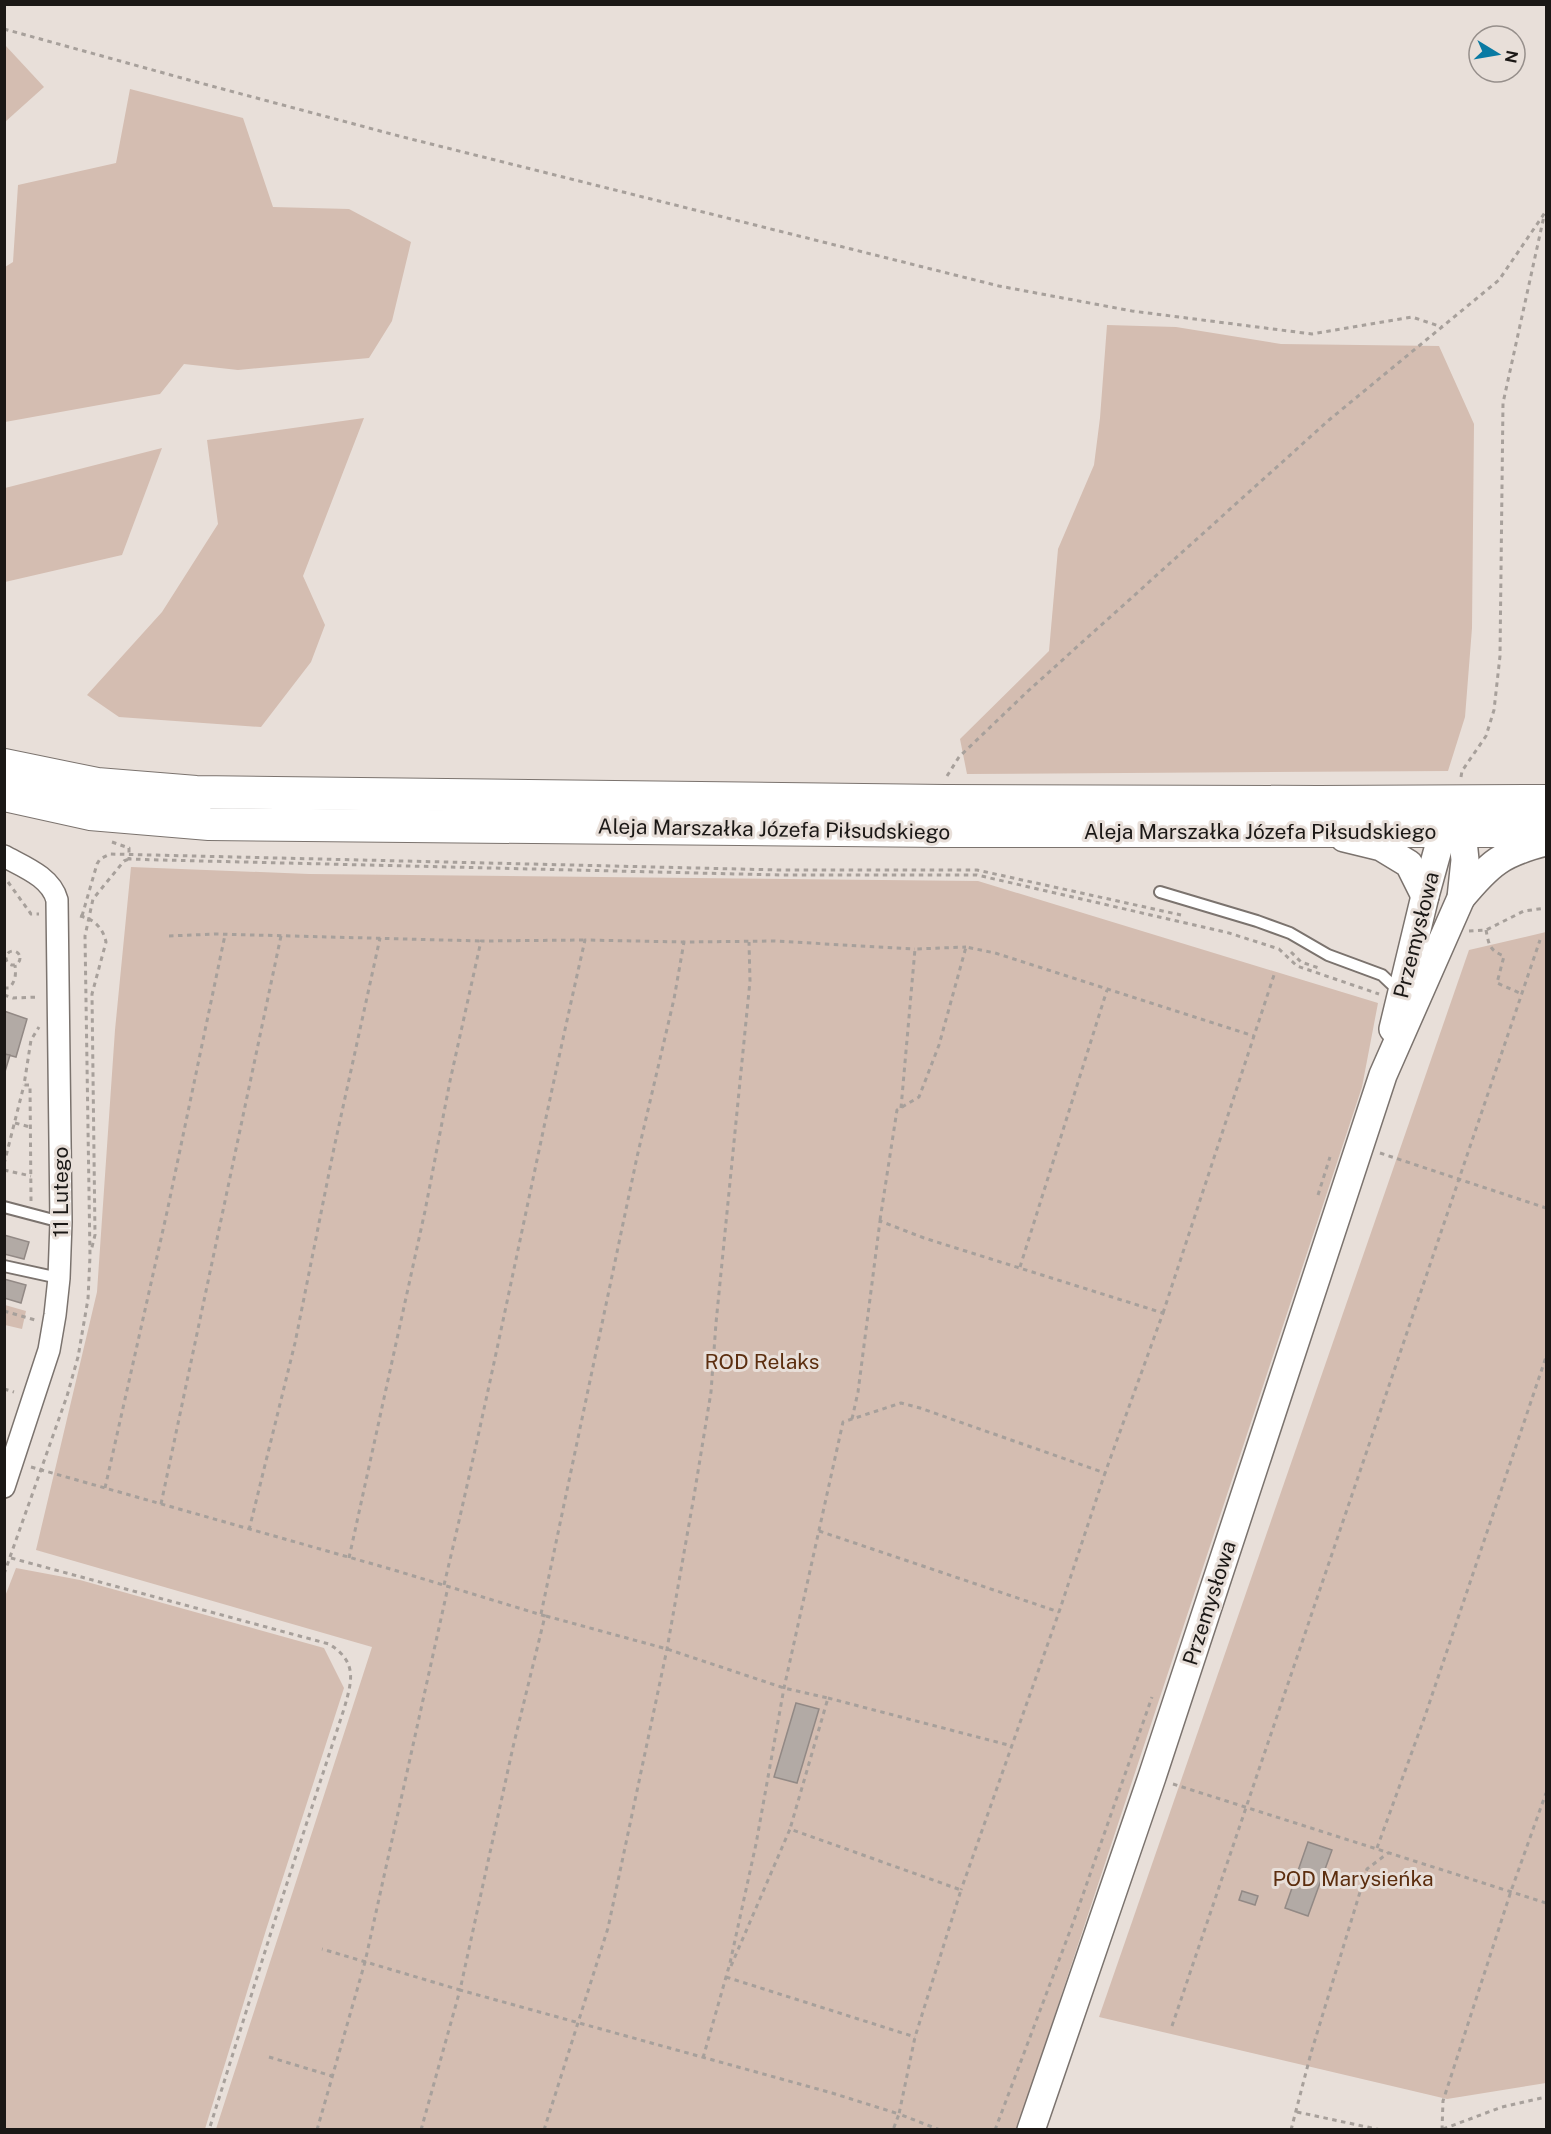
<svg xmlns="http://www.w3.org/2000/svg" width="1551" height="2134" font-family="'Public Sans',sans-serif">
  <rect width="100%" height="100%" fill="#e8dfd9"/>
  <g fill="#d4bdb1">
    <path d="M5 45 44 87 5 122Z"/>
    <path d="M130 89 243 118 273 207 349 209 411 242 392 321 369 358 238 370 184 364 160 394 5 422V267L13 262 18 185 116 163Z"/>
    <path d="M1107 325 1176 327 1281 344 1439 346 1474 424 1472 628 1465 717 1448 771 967 774 960 739 1049 651 1058 549 1094 465 1100 418Z"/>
    <path d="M364 418 303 576 325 625 311 662 261 727 119 717 87 695 162 612 218 524 207 440Z"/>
    <path d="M162 448 122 555 5 582V488Z"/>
    <path d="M131 867 309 874 978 881 1378 1003 1362 1087 1017 2129H216L372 1647 36 1550 97 1292 115 1030Z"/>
    <path d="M1546 932V2083L1447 2099 1099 2017 1469 950Z"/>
    <path d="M5 1305 26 1311 22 1329 5 1325Z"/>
    <path d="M16 1568 80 1580 324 1648 344 1688 266 1930 205 2129H5L4 1599Z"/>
  </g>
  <g fill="#b2aaa5" stroke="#928985" stroke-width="1.5">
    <path d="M4 1011 27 1019 16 1057 4 1054Z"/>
    <path d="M4 1054 10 1055 4 1075Z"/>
    <path d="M4 1235 29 1242 24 1259 4 1254Z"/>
    <path d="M4 1279 26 1285 21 1303 4 1298Z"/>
    <path d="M796 1703 819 1709 797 1783 774 1777Z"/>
    <path d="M1308 1842 1332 1850 1308 1916 1285 1908Z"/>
    <path d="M1242 1891 1258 1896 1255 1905 1239 1900Z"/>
  </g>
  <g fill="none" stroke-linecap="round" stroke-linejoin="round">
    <defs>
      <g id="service">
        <path d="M1160 892 1257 921 1290 933 1328 955 1382 975 1401 993"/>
        <path d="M4 1207 61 1222"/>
        <path d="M4 1266 59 1278"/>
      </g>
      <path id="minor" d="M4 856C24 867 51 877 57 900L61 1222 59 1278 55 1315 49 1350 4 1487"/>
      <g id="tertiary">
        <path d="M1344 838 1381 847 1409 864 1425 896"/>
        <path d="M1461 898C1490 863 1502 853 1546 842"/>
        <path d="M1393 1029 1425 896 1443 831 1452 812"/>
        <path d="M1031 2130 1152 1777 1383 1075 1461 898 1465 860 1460 811"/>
      </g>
      <g id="secondary">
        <path d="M4 765 97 784 196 792 945 801 1318 802 1546 801"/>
        <path d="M4 795 90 814 209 824 942 831H1546"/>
      </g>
    </defs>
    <use href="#service" stroke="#7b736e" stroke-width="14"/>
    <use href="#minor" stroke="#7b736e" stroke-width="24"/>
    <use href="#tertiary" stroke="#7b736e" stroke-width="30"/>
    <use href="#secondary" stroke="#7b736e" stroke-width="34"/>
    <g stroke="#a7a09b" stroke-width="3" stroke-dasharray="4.5 4.5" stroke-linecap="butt">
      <path d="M4 29 189 80 399 136 999 286 1132 311 1312 334 1412 317 1442 327"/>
      <path d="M947 776 959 757 1028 691 1329 420 1499 280 1546 211"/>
      <path d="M1461 777 1462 771 1486 736 1494 710 1500 656 1503 403 1544 216"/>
      <path d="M112 842 129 848V859L161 860 780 875H977L1229 933 1279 949 1297 966 1379 994"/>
      <path d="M8 882 31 914H39"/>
      <path d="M80 916C94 919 103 928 106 942L92 994 95 1235 91 1251"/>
      <path d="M82 916 97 864 100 859 110 854 780 870H977L1181 915"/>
      <path d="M1486 930C1489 945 1489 950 1504 956L1497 983 1522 994"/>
      <path d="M1469 931 1486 930 1524 911 1546 908"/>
      <path d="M169 936 216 934 481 941"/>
      <circle cx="13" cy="958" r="7"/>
      <path d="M1291 952 1301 962 1319 968"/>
      <path d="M4 988H9C16 981 16 974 15 965"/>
      <path d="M4 995 13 998 39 997"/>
      <path d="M901 1108 915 949 966 947"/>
      <path d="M15 1123 30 1127"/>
      <path d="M1380 1153 1546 1208"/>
      <path d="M4 1164 24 1085"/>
      <path d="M4 1170 31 1176"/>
      <path d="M1318 1195 1330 1157"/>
      <path d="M31 1201 30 1085H24L31 1040 39 1027"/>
      <path d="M880 1220 897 1110 919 1097 939 1045 966 947 995 953 1254 1036"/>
      <path d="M1020 1267 1107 990"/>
      <path d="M4 1311 35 1320"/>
      <path d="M1163 1313 1275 972"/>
      <path d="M4 1389 14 1392"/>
      <path d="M852 1419 858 1392 880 1221 924 1238 1163 1313 1105 1473"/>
      <path d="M31 1467 394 1570 545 1616 513 1747 460 1990 322 1949"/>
      <path d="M105 1488 167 1212 225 935"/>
      <path d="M161 1504 281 936"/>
      <path d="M249 1530 295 1343 334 1148 380 938"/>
      <path d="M819 1531 1059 1612"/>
      <path d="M11 1558 329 1644C358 1662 352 1681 344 1709L273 1926 209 2130"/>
      <path d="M349 1558 425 1211 450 1081 481 941 585 940"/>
      <path d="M4 1574 67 1396 78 1357 88 1299 90 1256 85 936 93 899 124 861 129 859"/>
      <path d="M444 1585C495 1371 536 1155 585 940L684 942"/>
      <path d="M541 1614 637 1157 674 999 684 942 774 941 915 949"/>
      <path d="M546 1616 667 1649 784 1688 828 1698 790 1829"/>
      <path d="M828 1698 1012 1746"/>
      <path d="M1173 1784 1546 1903"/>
      <path d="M1377 1848 1425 1716 1546 1357"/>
      <path d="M731 1966 790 1829 961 1890 915 2037 899 2114 940 2130"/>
      <path d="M726 1977 915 2037"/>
      <path d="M1172 2026 1540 940"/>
      <path d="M269 2057 332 2076"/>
      <path d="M703 2058 730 1963 756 1844 784 1688 843 1422 901 1403 920 1408 1105 1473 1059 1612 961 1890"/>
      <path d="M1297 2112 1381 2130"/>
      <path d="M1443 2129 1502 2107 1546 2097"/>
      <path d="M317 2130 365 1962 448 1587"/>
      <path d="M421 2130 460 1990 832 2093 899 2114 893 2130"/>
      <path d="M544 2130 608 1928 667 1649 694 1496 711 1392 716 1323 750 981 749 942"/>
      <path d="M995 2130 1073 1923 1152 1697"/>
      <path d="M1291 2130 1311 2053 1367 1869 1388 1853"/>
      <path d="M1442 2130 1443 2101 1511 1891 1546 1793"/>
    </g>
    <use href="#service" stroke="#fff" stroke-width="10"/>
    <use href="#minor" stroke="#fff" stroke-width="21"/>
    <use href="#tertiary" stroke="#fff" stroke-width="27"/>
    <use href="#secondary" stroke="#fff" stroke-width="32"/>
  </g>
  <g text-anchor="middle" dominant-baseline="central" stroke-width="6" stroke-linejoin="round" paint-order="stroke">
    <g font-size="21" fill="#1b1816" stroke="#e8dfd9">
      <text transform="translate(774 829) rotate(1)">Aleja Marszałka Józefa Piłsudskiego</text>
      <text x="1260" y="831">Aleja Marszałka Józefa Piłsudskiego</text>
      <text transform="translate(1416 935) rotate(-76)">Przemysłowa</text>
      <text transform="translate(60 1192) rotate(-90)">11 Lutego</text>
      <text transform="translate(1209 1603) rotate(-72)">Przemysłowa</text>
    </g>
    <g font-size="21" fill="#5c2e0f" stroke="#e8dfd9">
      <text x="762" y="1361">ROD Relaks</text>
      <text x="1353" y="1878">POD Marysieńka</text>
    </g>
  </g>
  <rect width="1551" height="2134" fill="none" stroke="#1b1816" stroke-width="12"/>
  <g transform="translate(1497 54) rotate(101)"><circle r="28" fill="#e8dfd9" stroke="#968f8b" stroke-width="1.5"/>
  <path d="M0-4.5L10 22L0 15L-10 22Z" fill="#097aa3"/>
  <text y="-9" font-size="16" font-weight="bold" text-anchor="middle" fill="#1b1816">N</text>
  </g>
</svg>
